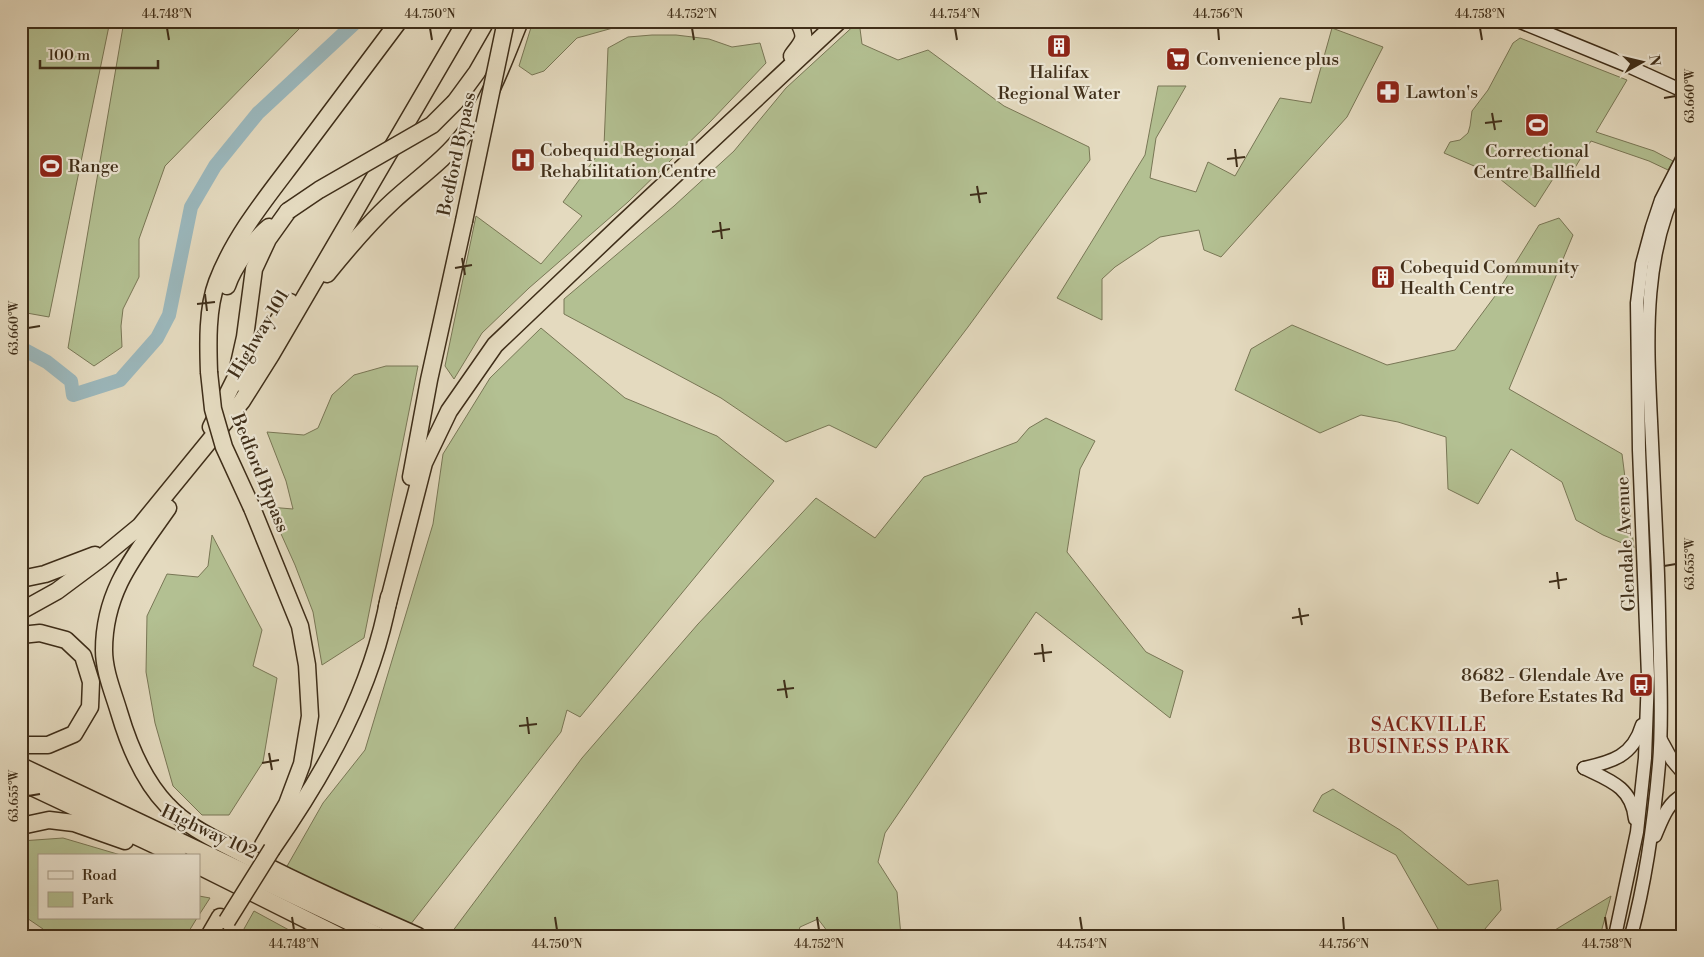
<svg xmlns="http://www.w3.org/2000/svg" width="1704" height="957" font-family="'Libre Bodoni',serif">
  <rect width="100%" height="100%" fill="#e4dabf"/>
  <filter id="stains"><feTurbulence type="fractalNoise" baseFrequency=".004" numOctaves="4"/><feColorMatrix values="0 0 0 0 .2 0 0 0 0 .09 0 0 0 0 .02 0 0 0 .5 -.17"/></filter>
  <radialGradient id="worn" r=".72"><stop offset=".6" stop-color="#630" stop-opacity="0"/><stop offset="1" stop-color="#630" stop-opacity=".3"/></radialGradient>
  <g fill="#b3c092" stroke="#797756">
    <path d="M21 21H110L49 317 21 312Z"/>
    <path d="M124 21H299V29L165 166 139 239V277L123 309 121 326 122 347 94 366 68 348Z"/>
    <path d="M533 21H638L577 38 544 71 532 75 519 66Z"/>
    <path d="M859 21 862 44 898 60 928 50 1004 106 1089 147 1090 160 968 327 876 448 829 425 786 442 721 398 564 314V299L674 206 734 151 786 88Z"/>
    <path d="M1332 28 1383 47 1347 117 1221 257 1204 250 1199 230 1160 237 1115 267 1102 279V320L1057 298 1145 155 1158 86H1186L1156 138 1150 178 1196 192 1208 162 1235 176 1280 98 1311 103Z"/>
    <path d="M652 35H676L709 39 732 47 760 43 766 63 710 122 628 202 529 288 482 333 454 379 445 366 476 216 541 264 582 216 563 202 604 146 608 48 628 37Z"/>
    <path d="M1520 38 1627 80 1596 132 1654 151 1673 161 1668 170 1649 161 1591 141 1570 176 1558 171 1535 207 1495 175 1444 153 1450 142 1460 140 1468 133 1470 126 1472 111 1488 90 1513 43Z"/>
    <path d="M1559 218 1573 235 1509 389 1622 454 1634 548 1603 535 1576 520 1562 482 1511 449 1478 504 1448 489 1446 437 1398 422 1361 415 1320 433 1235 390 1251 349 1292 325 1387 365 1455 350 1495 296 1539 225Z"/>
    <path d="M541 328 625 398 717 436 774 481 580 717 567 710 561 732 410 925 286 868 323 803 365 750 433 524 443 454 490 378Z"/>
    <path d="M386 366H418L364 638 322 665 313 612 295 565 269 507 293 509 286 481 267 432 304 435 318 428 332 395 354 375Z"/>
    <path d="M1046 418 1095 441 1080 469 1067 552 1146 652 1183 671 1170 718 1036 612 885 833 878 862 897 892 901 936H831L818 919 800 927 797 936H449L582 758 698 624 816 498 875 538 924 477 1017 442 1029 428Z"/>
    <path d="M212 535 262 630 253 666 277 678 263 762 229 815H202L173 786 155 723 146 672 147 616 167 574 198 577 208 566Z"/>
    <path d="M1333 789 1400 830 1468 885 1498 880 1501 910 1479 936H1442L1396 855 1313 811 1322 795Z"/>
    <path d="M63 838 124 856H39V918H197L186 936H42L43 929 21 914V869L26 864 21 850V841Z"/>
    <path d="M199 896 210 898 199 915Z"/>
    <path d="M1611 896 1600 936H1545Z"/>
    <path d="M254 911 300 936H240Z"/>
  </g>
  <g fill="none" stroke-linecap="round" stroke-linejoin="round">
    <path stroke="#9bb8bd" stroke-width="14" d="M21 348 47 362 71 381 73 395 120 380 157 338 169 315 191 207 215 166 258 113 357 21"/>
    <defs>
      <g id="secondary">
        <path d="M1518 21 1628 66 1683 91"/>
        <path d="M1661 740 1672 760 1683 773"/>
        <path d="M1584 768C1612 762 1633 756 1642 725"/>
        <path d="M1584 768C1609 780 1632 787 1635 819"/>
        <path d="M1655 836C1662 820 1667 803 1683 795"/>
        <path d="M1615 936 1637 832 1645 758 1648 676 1639 450 1637 303 1642 264 1652 227 1661 200 1683 157"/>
        <path d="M1631 936C1646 880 1654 822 1659 764 1662 730 1661 695 1660 660 1659 624 1659 588 1657 552 1655 508 1653 464 1651 421 1647 338 1642 250 1683 175"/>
      </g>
      <g id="motorway">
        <path d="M792 56C803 41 808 39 798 21"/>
        <path d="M455 102 477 72 504 25"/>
        <path d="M327 274C348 248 369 223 393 201 417 179 446 159 465 133 491 99 504 60 520 21"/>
        <path d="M227 286C233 267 253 240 269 227"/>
        <path d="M209 372C208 344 207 308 217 282 234 237 266 198 294 161 329 114 364 68 399 21"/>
        <path d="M241 383 263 344 290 302"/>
        <path d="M211 427 236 377 245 337 254 269 268 239 288 211"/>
        <path d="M411 477 429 380 464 221"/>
        <path d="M168 508C136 554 104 590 104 650 104 671 113 692 119 712 129 746 143 780 167 805 188 828 217 840 243 854 300 884 359 910 418 936"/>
        <path d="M252 508 300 626 307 665 310 716 302 764 287 804 263 845"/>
        <path d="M21 579 45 574 95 555"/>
        <path d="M387 607 424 463 449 411 495 345 619 227 839 21"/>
        <path d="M21 611 57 591 100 559 140 526 242 401 271 355 466 21"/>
        <path d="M21 635 40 633 66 640 83 656 91 682 90 707 74 734 48 745H21"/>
        <path d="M21 766 379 936"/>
        <path d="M21 782 178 856"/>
        <path d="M21 826 49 820 74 823 125 841"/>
        <path d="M272 849C325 773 372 690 389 597"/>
        <path d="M199 866 339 936"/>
        <path d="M209 936 220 917"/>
      </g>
    </defs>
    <use href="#secondary" stroke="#3f2e19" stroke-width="15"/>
    <use href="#motorway" stroke="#3f2e19" stroke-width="19"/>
    <use href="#secondary" stroke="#ede7d5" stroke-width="12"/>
    <use href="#motorway" stroke="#e4dabf" stroke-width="16"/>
    <defs>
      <g id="motorway-bridge">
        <path d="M288 211 319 190 432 125 455 102"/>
        <path d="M464 221 506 21"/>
        <path d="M209 372 213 409 224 447 252 508"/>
        <path d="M227 921 272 849"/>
      </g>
    </defs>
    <use href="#motorway-bridge" stroke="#3f2e19" stroke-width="19" stroke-linecap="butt"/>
    <use href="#motorway-bridge" stroke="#e4dabf" stroke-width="16"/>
  </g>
  <path fill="none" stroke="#3f2e19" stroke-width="2" d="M167 28 169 40M430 28 432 40M692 28 694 40M955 28 957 40M1218 28 1219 40M1480 28 1482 40M1664 98 1676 96M1492 113 1495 130M1485 123 1502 121M1235 149 1237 167M1227 159 1245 157M977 186 980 203M970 195 987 193M720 222 722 239M712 232 730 229M462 258 465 275M455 268 472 265M205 294 207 311M197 304 215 302M28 328 40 326M1664 566 1676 564M1557 572 1559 589M1549 582 1567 579M1299 608 1302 625M1292 618 1309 615M1042 644 1044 662M1034 654 1052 652M784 680 787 698M777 690 794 688M527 717 529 734M519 726 537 724M269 753 272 770M262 763 279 760M28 796 40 794M292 917 294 930M555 917 557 930M817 917 819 930M1080 917 1082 930M1343 917 1344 930M1605 917 1607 930"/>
  <defs>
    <symbol id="building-square" viewBox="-11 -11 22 22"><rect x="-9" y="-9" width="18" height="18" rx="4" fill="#8f2418" stroke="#ede7d5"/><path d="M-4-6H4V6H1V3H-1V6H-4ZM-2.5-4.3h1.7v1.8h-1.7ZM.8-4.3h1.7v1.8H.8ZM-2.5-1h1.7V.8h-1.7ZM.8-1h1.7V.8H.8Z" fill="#fff"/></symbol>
    <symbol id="supermarket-square" viewBox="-11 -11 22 22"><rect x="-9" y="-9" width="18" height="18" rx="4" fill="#8f2418" stroke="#ede7d5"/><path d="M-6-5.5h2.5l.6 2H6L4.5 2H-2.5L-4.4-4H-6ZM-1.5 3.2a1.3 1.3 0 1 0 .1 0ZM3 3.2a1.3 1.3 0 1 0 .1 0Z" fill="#fff"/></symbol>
    <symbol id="pharmacy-square" viewBox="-11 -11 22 22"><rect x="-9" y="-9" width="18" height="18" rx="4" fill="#8f2418" stroke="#ede7d5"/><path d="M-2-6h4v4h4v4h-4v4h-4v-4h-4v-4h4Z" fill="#fff"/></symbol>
    <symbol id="stadium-square" viewBox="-11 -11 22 22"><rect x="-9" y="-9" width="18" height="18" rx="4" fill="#8f2418" stroke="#ede7d5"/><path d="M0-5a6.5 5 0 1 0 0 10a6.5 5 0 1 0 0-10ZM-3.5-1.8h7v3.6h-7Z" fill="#fff"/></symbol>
    <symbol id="hospital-square" viewBox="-11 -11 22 22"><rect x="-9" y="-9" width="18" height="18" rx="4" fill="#8f2418" stroke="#ede7d5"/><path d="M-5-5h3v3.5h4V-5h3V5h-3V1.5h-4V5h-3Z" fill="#fff"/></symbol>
    <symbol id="bus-square" viewBox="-11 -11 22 22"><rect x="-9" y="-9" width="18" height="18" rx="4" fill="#8f2418" stroke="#ede7d5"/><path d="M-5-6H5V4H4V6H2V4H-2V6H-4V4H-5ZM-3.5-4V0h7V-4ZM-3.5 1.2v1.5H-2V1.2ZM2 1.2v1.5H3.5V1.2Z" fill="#fff"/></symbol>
  </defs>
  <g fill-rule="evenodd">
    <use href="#building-square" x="1045" y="32" width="28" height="28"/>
    <use href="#supermarket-square" x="1164" y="45" width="28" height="28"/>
    <use href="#pharmacy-square" x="1374" y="78" width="28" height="28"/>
    <use href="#stadium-square" x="1523" y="111" width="28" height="28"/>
    <use href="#hospital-square" x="509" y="146" width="28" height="28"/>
    <use href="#stadium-square" x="37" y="152" width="28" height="28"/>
    <use href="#building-square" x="1369" y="263" width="28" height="28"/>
    <use href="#bus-square" x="1627" y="671" width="28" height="28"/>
  </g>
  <g text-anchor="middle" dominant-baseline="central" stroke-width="4.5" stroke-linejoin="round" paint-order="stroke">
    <g font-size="18" fill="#3f2e19" stroke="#ede7d5" text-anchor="start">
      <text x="1196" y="59">Convenience plus</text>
      <text x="1059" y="72" text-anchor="middle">Halifax<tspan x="1059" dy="21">Regional Water</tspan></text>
      <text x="1406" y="92">Lawton's</text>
      <text x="540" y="150">Cobequid Regional<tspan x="540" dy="21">Rehabilitation Centre</tspan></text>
      <text x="1537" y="151" text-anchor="middle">Correctional<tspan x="1537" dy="21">Centre Ballfield</tspan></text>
      <text x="68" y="166">Range</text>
      <text x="1400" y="267">Cobequid Community<tspan x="1400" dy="21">Health Centre</tspan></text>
      <text x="1624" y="675" text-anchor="end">8682 - Glendale Ave<tspan x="1624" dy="21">Before Estates Rd</tspan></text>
    </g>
    <g font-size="18" fill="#3f2e19" stroke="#ede7d5">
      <text transform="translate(457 154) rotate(-78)">Bedford Bypass</text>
      <text transform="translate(259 334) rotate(-59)">Highway 101</text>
      <text transform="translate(260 473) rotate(68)">Bedford Bypass</text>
      <text transform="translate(1626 544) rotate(-93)">Glendale Avenue</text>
      <text transform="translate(209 832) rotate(25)">Highway 102</text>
    </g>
    <g font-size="19" letter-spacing="1" fill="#7a1f14" stroke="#ede7d5">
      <text x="1429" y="725">SACKVILLE<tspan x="1429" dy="22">BUSINESS PARK</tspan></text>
    </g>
  </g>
  <rect width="1704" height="957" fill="none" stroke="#e4dabf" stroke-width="55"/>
  <rect x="38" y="854" width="162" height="65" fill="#ede7d5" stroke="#a79d8a"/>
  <rect x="48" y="871" width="25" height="8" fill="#ede7d5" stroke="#a79d8a"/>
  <text x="82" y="880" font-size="15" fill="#3f2e19">Road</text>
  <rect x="48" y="892" width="25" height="15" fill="#b3c092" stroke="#a79d8a"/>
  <text x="82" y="904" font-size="15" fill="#3f2e19">Park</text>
  <g transform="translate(1642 62) rotate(82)" stroke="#ede7d5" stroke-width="4" paint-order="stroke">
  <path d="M0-4L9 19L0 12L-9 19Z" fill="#3f2e19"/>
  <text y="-8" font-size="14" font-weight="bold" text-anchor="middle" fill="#3f2e19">N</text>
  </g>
  <path d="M40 60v8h118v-8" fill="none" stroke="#3f2e19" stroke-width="2.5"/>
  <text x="48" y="60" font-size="15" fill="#3f2e19" stroke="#ede7d5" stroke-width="4" paint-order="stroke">100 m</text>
  <rect x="28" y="28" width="1648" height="902" fill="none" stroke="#3f2e19" stroke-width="2"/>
  <g font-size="12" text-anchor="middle" fill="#3f2e19">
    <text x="167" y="18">44.748°N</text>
    <text x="430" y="18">44.750°N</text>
    <text x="692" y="18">44.752°N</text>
    <text x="955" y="18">44.754°N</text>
    <text x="1218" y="18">44.756°N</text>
    <text x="1480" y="18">44.758°N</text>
    <text transform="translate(1690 96) rotate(-90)" y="4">63.660°W</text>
    <text transform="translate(14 328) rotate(-90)" y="4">63.660°W</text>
    <text transform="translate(1690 564) rotate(-90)" y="4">63.655°W</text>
    <text transform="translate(14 796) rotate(-90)" y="4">63.655°W</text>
    <text x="294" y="948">44.748°N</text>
    <text x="557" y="948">44.750°N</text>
    <text x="819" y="948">44.752°N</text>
    <text x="1082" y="948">44.754°N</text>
    <text x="1344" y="948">44.756°N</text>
    <text x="1607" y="948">44.758°N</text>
  </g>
  <rect width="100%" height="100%" filter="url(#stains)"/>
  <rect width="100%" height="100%" fill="url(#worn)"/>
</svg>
